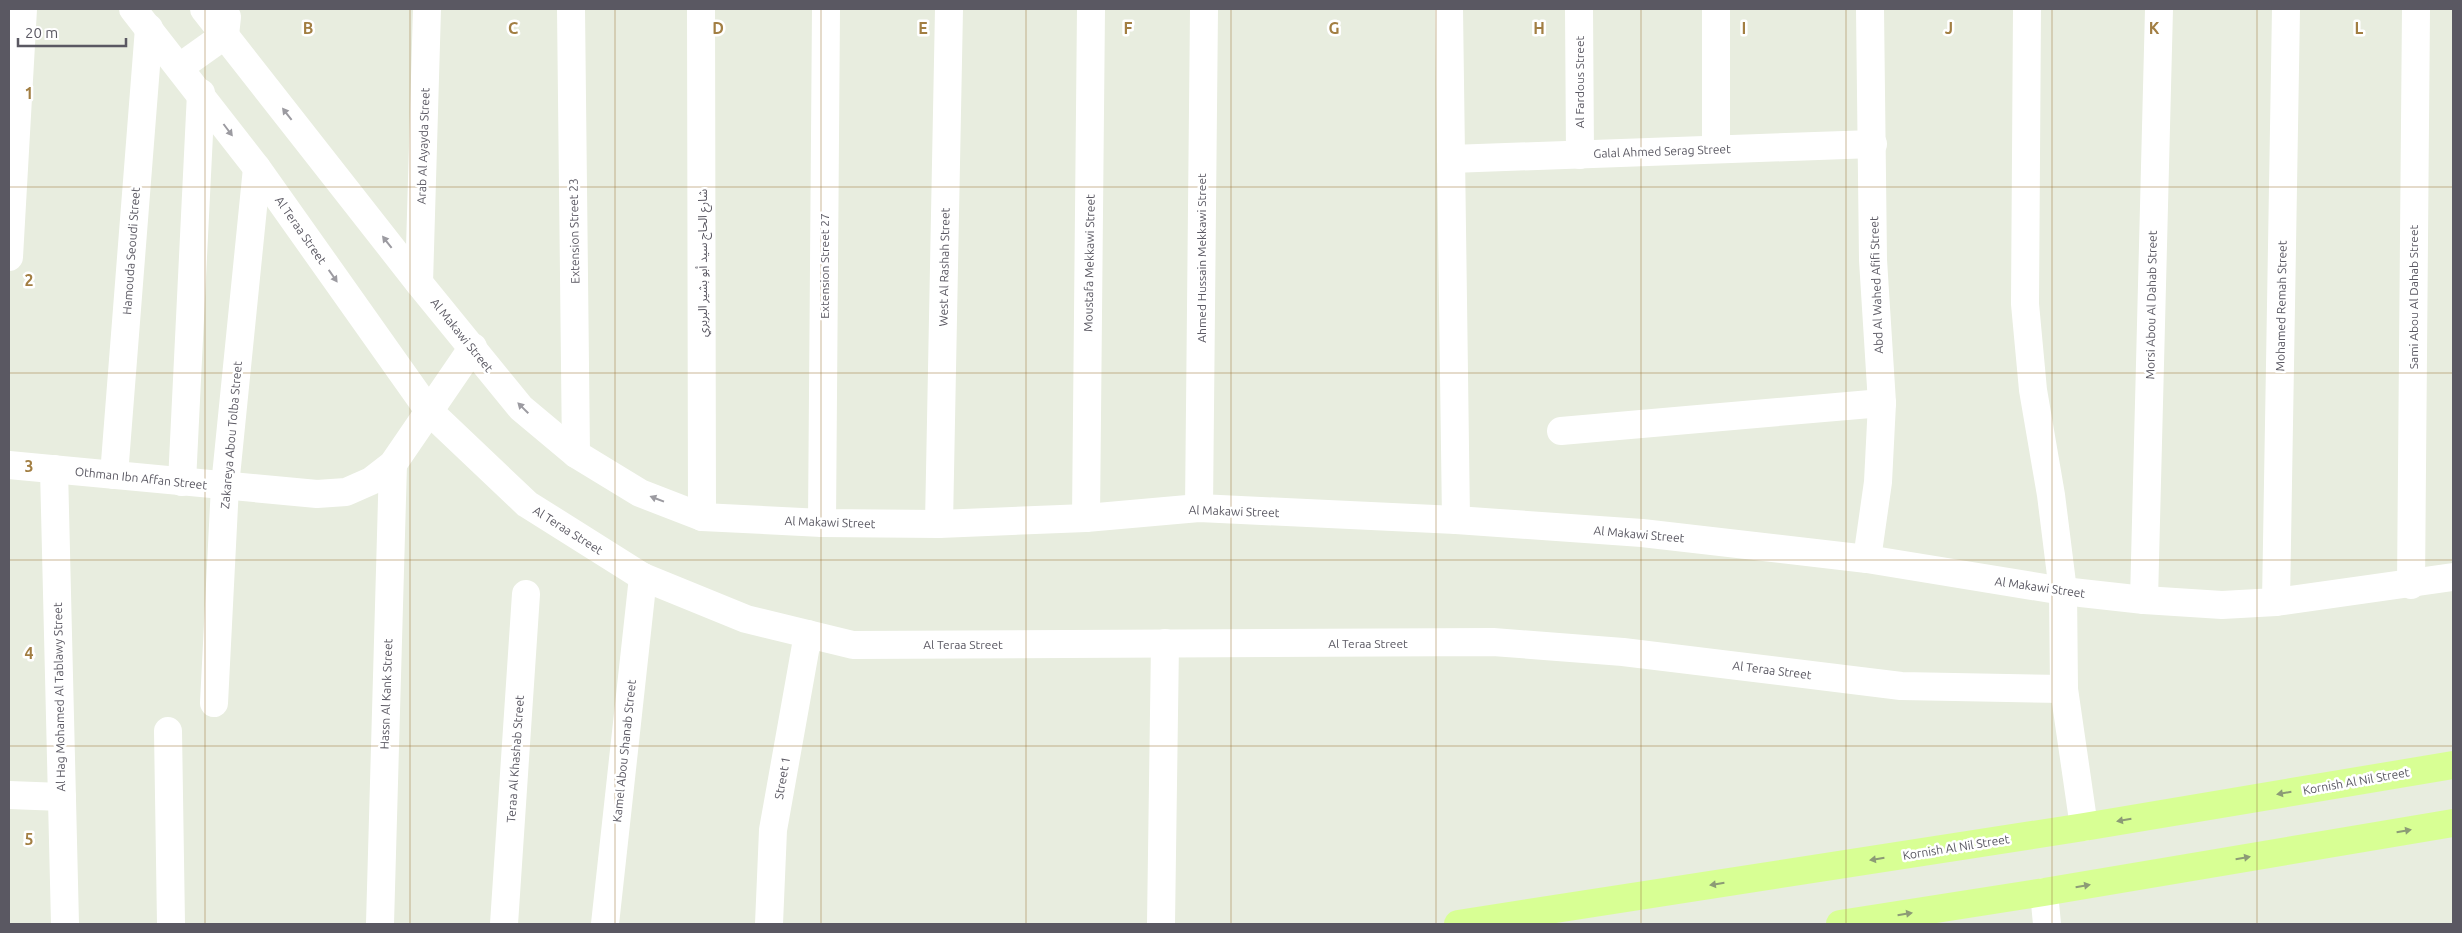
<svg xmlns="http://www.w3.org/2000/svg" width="2462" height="933" font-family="Ubuntu,'Noto Sans Arabic',sans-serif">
  <rect width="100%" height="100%" fill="#e8eddf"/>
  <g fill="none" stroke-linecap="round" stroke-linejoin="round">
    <g stroke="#fff" stroke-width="28">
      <path d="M133 9 257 168 429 411 527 504 643 577 746 619 853 645 1493 642 1623 652 1901 686 2064 689"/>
      <path d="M204 9 419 283 521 408 576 454 640 493 702 517 822 523 939 524 1086 518 1199 508 1456 520 1642 533 1867 559 2063 591 2144 600 2222 605 2276 602 2453 577"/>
      <path d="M571 9 576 454"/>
      <path d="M701 9 702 517"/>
      <path d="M1449 9 1456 520"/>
      <path d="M1579 9 1580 155"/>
      <path d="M1716 9V149"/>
      <path d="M2027 9 2025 304 2033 390 2051 495 2063 591 2064 689 2084 827"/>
      <path d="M180 67 225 35 227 17"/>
      <path d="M1451 159 1873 144"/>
      <path d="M9 257 23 9"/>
      <path d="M419 283 427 9"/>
      <path d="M1561 431 1882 403"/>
      <path d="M9 465 317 494 346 492 371 481 393 464 473 347"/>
      <path d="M54 469 65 924"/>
      <path d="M114 475 149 28"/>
      <path d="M182 482 201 93"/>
      <path d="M1199 508 1204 9"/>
      <path d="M1086 518 1091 9"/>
      <path d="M822 523 826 9"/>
      <path d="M939 524 949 9"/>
      <path d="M1867 559 1878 482 1882 403 1873 260 1870 9"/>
      <path d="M2411 585 2416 9"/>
      <path d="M2144 600 2159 9"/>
      <path d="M2276 602 2286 9"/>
      <path d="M214 703 225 486 257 168"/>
      <path d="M168 731 171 924"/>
      <path d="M9 795 62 797"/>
      <path d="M2044 892 2047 924"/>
      <path d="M380 924 393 464"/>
      <path d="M504 924 526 594"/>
      <path d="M605 924 643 577"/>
      <path d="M769 924 773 830 808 634"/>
      <path d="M1161 924 1165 643"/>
    </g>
    <g stroke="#d8ff94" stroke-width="28">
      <path d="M1458 924 2084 827 2453 765"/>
      <path d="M1840 924 2044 892 2453 823"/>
    </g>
  </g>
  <defs><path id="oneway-solid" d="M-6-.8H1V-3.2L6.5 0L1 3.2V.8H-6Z" transform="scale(1.25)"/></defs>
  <g fill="#9c9ba1">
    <use href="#oneway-solid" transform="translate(287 114) rotate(-128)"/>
    <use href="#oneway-solid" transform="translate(228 130) rotate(53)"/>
    <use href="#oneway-solid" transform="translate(387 242) rotate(-128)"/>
    <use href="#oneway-solid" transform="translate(333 276) rotate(55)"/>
    <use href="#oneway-solid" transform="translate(523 408) rotate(-135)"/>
    <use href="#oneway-solid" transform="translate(657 499) rotate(-159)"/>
  </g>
  <g fill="#8c9b76">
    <use href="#oneway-solid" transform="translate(2284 793) rotate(170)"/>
    <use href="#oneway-solid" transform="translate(2124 820) rotate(170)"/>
    <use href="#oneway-solid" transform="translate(2404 831) rotate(-10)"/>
    <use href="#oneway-solid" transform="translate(2243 858) rotate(-10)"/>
    <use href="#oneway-solid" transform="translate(1877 859) rotate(171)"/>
    <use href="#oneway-solid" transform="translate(1717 884) rotate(171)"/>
    <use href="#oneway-solid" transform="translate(2083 886) rotate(-10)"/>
    <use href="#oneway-solid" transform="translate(1905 914) rotate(-9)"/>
  </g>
  <path fill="none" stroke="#a27e42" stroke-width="1" stroke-opacity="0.55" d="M205 9V924M410 9V924M615 9V924M821 9V924M1026 9V924M1231 9V924M1436 9V924M1641 9V924M1846 9V924M2052 9V924M2257 9V924M9 187H2453M9 373H2453M9 560H2453M9 746H2453"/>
  <g text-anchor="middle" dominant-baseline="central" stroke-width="5" stroke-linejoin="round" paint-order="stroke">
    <g font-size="12" fill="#5a5862" stroke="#fff">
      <text transform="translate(1579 82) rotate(-90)">Al Fardous Street</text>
      <text transform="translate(423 146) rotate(-88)">Arab Al Ayayda Street</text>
      <text transform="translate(1662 151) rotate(-2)">Galal Ahmed Serag Street</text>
      <text transform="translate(301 230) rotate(55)">Al Teraa Street</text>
      <text transform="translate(574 231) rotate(-91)">Extension Street 23</text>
      <text transform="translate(131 251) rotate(-86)">Hamouda Seoudi Street</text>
      <text transform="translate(1201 258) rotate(-90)">Ahmed Hussain Mekkawi Street</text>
      <text transform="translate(702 263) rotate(-90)">شارع الحاج سيد أبو بشير البربري</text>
      <text transform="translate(1089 263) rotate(-89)">Moustafa Mekkawi Street</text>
      <text transform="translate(824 266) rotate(-90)">Extension Street 27</text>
      <text transform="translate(944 267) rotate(-89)">West Al Rashah Street</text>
      <text transform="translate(1876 285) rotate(-92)">Abd Al Wahed Afifi Street</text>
      <text transform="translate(2413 297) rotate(-90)">Sami Abou Al Dahab Street</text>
      <text transform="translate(2151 305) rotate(-89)">Morsi Abou Al Dahab Street</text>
      <text transform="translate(2281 306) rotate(-89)">Mohamed Remah Street</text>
      <text transform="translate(462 335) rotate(51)">Al Makawi Street</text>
      <text transform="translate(231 435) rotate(-85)">Zakareya Abou Tolba Street</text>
      <text transform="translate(141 478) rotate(6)">Othman Ibn Affan Street</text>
      <text transform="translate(1234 511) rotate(2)">Al Makawi Street</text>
      <text transform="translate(830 522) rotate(2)">Al Makawi Street</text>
      <text transform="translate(568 530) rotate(32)">Al Teraa Street</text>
      <text transform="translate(1639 534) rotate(5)">Al Makawi Street</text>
      <text transform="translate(2040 587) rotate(8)">Al Makawi Street</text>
      <text x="1368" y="643">Al Teraa Street</text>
      <text x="963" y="644">Al Teraa Street</text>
      <text transform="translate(1772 670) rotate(7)">Al Teraa Street</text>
      <text transform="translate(386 694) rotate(-88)">Hassn Al Kank Street</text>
      <text transform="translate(59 697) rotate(-91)">Al Hag Mohamed Al Tablawy Street</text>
      <text transform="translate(624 751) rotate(-84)">Kamel Abou Shanab Street</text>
      <text transform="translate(515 759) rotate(-86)">Teraa Al Khashab Street</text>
      <text transform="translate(782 778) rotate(-80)">Street 1</text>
      <text transform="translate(2356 781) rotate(-10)">Kornish Al Nil Street</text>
      <text transform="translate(1956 847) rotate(-9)">Kornish Al Nil Street</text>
    </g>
  </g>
  <g font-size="16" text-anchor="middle" font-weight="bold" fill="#a27e42" stroke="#fff" stroke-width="5" stroke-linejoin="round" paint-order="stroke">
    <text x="308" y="34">B</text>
    <text x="513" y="34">C</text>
    <text x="718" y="34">D</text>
    <text x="923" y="34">E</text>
    <text x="1128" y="34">F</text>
    <text x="1334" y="34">G</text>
    <text x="1539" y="34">H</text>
    <text x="1744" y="34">I</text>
    <text x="1949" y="34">J</text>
    <text x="2154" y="34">K</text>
    <text x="2359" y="34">L</text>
    <text x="29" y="99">1</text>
    <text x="29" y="286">2</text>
    <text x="29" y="472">3</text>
    <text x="29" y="659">4</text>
    <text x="29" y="845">5</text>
  </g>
  <rect width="2462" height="933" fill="none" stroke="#5a5862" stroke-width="20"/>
  <path d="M18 38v8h108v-8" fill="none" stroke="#5a5862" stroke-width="2.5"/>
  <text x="25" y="38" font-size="15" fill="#5a5862" stroke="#ffffff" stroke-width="4" paint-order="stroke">20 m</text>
</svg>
